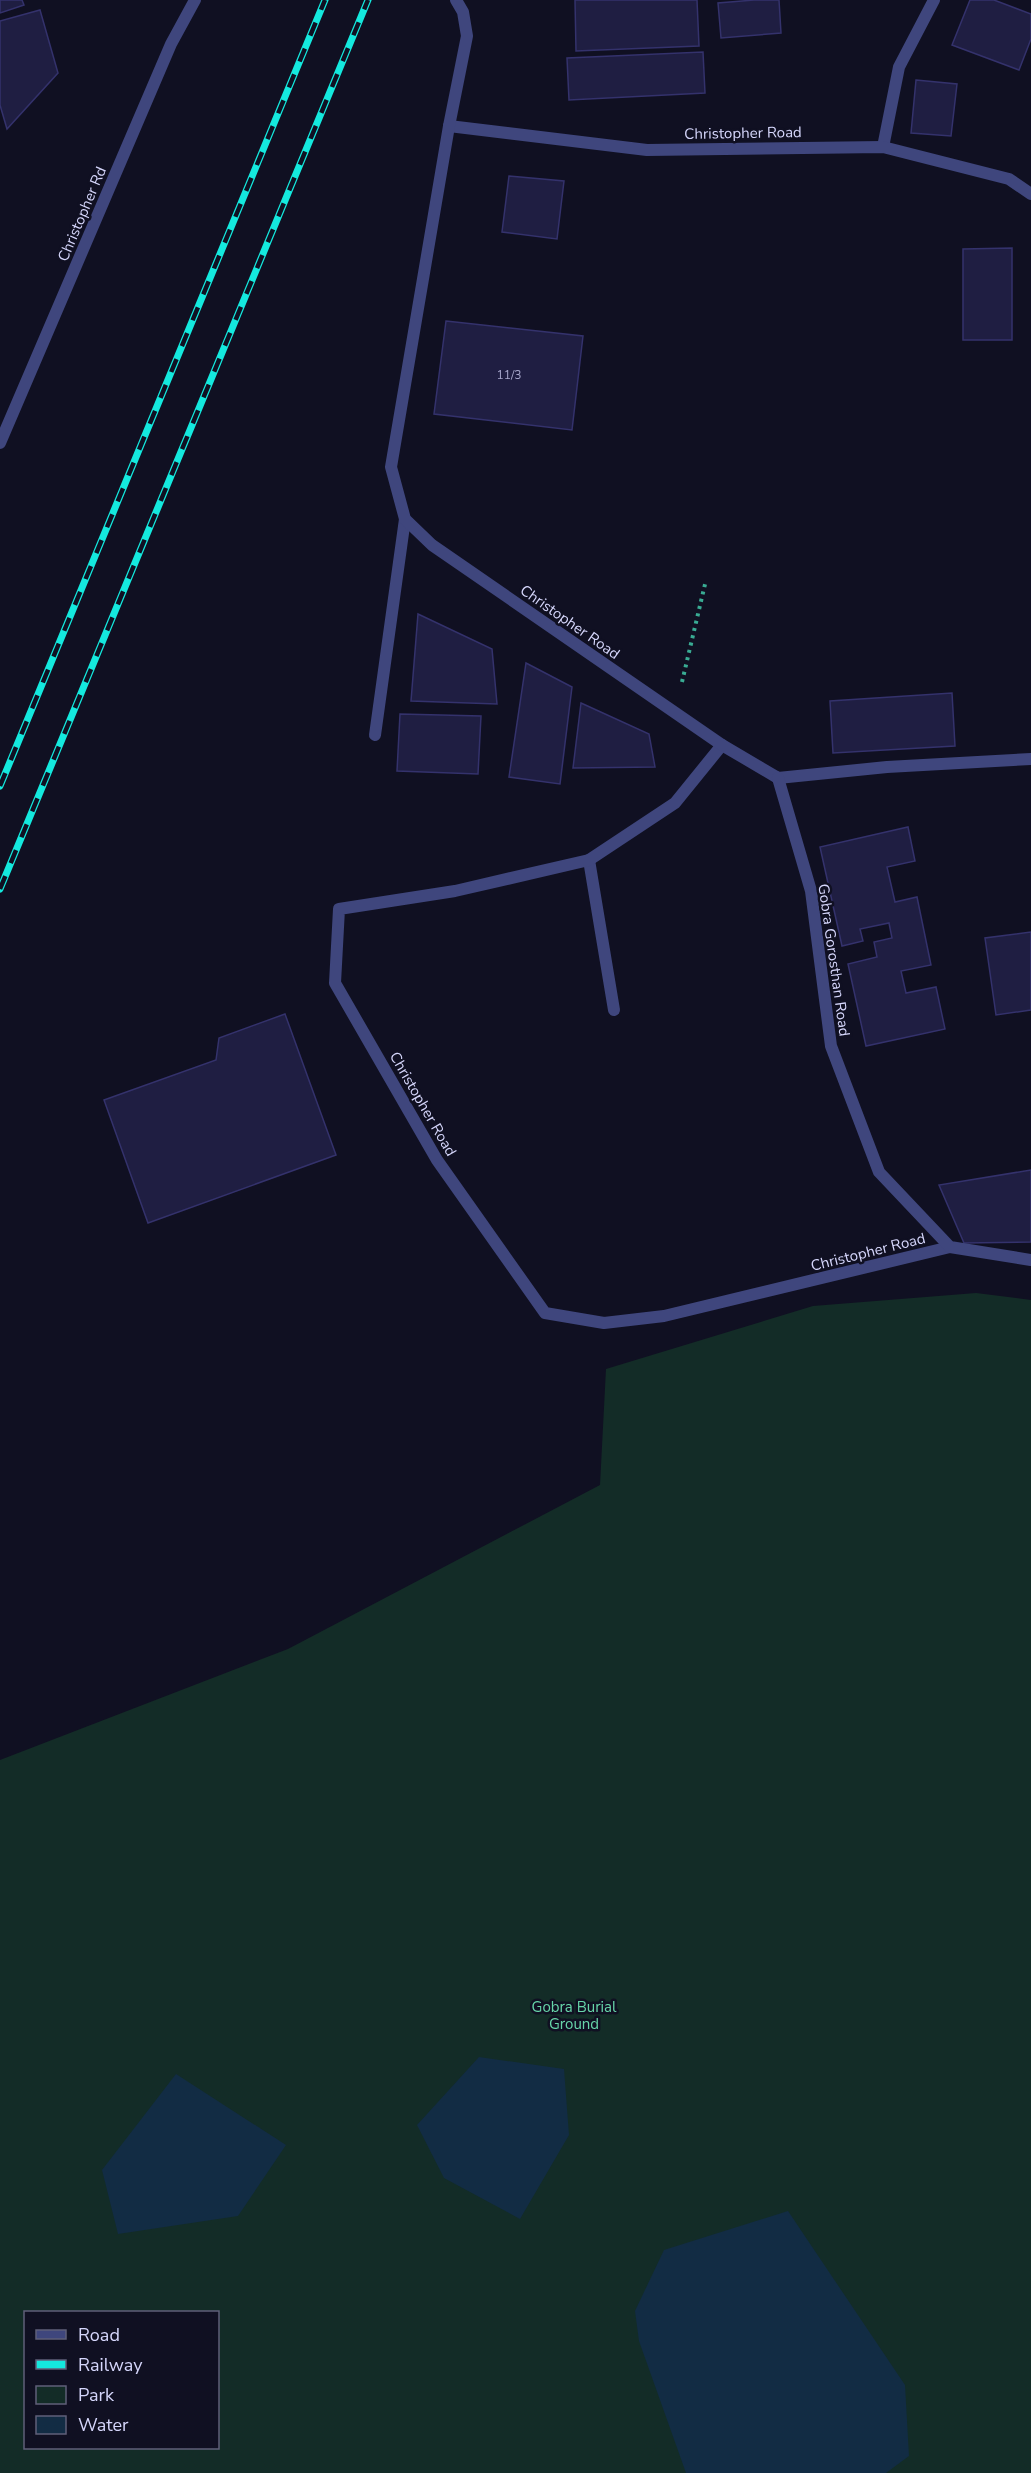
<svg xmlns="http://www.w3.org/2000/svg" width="1031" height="2473" font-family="'Nunito Sans',sans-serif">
  <rect width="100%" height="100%" fill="#101022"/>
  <path fill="#132c27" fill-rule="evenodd" d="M976 1293 1031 1300V2473H0V1760L288 1649 600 1485 606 1369 813 1306ZM26 2312H218V2448H26Z"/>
  <g fill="#122c44">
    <path d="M479 2057 564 2069 569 2135 520 2219 444 2178 417 2125Z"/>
    <path d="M176 2074 286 2145 238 2216 118 2234 102 2170Z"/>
    <path d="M788 2211 905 2385 909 2456 886 2473H686L639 2341 635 2311 664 2250Z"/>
  </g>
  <g fill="#1f1e42" stroke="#34326c" stroke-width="1.5">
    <path d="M0 0H22L24 5 0 13Z"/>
    <path d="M575 0H697L699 46 576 51Z"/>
    <path d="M754 0H779L781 33 721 38 718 3Z"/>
    <path d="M970 0H994L1031 14V39L1019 70 952 45Z"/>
    <path d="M40 10 58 73 7 129 0 105V21Z"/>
    <path d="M703 52 705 93 569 100 567 58Z"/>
    <path d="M916 80 957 84 951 136 911 133Z"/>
    <path d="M509 176 564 181 557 239 502 232Z"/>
    <path d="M1012 248V340H963V249Z"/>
    <path d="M446 321 583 336 572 430 434 414Z"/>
    <path d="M418 614 492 649 497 704 411 701Z"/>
    <path d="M526 663 572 687 560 784 509 777Z"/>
    <path d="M952 693 955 746 833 753 830 701Z"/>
    <path d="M581 703 649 734 655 767 573 768Z"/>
    <path d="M400 714 481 716 478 774 397 771Z"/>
    <path d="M908 827 915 861 887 867 895 902 917 897 931 965 901 971 906 993 936 987 945 1029 866 1046 848 964 877 957 874 942 892 938 889 923 860 929 863 941 842 946 820 847Z"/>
    <path d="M1031 932V1010L996 1015 985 938Z"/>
    <path d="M285 1014 336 1155 148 1223 104 1100 216 1060 219 1038Z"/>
    <path d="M1031 1170V1242L964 1243 939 1185Z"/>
  </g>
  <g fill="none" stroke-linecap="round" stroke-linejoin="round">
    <path stroke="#39ab93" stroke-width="4" stroke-dasharray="3 4.5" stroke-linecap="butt" d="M682 682 706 580"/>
    <g stroke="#3f467d" stroke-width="12">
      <path d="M883 147 899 67 934 0"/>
      <path d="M589 860 614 1010"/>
    </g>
    <g stroke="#3f467d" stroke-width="12">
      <path d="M449 126 647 150 883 147 1009 179 1031 194"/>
      <path d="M375 735 405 519"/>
      <path d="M722 745 675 803 589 860 455 891 339 909 335 983 437 1160 545 1313 604 1323 664 1316 950 1247"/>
    </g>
    <g stroke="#3f467d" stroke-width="12">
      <path d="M456 0 463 12 467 36 449 126 391 467 405 519 432 545 722 745 778 778 887 767 1031 759"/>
      <path d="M0 443 171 44 195 0"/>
      <path d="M778 778 811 891 831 1046 879 1172 950 1247 1031 1260"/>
    </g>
    <defs>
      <g id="rail">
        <path d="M0 786 325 0"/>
        <path d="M0 889 368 0"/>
      </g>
    </defs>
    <use href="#rail" stroke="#14e9de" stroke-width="7"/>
    <use href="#rail" stroke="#101022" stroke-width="4.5" stroke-dasharray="14" stroke-linecap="butt"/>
  </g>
  <g text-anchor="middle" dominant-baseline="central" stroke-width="5" stroke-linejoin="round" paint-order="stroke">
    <g font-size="12" fill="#a8a8cd">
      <text x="509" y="375">11/3</text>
    </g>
    <g font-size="15" fill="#d5d6fb" stroke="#101022">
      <text transform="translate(743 133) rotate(-1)">Christopher Road</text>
      <text transform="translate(82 214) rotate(-67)">Christopher Rd</text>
      <text transform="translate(570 622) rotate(35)">Christopher Road</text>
      <text transform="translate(834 960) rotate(82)">Gobra Gorosthan Road</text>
      <text transform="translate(423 1104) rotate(60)">Christopher Road</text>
      <text transform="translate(868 1252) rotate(-14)">Christopher Road</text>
    </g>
    <g font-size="15" fill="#67d5a9" stroke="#101022">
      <text x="574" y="2007">Gobra Burial<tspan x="574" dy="17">Ground</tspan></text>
    </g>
  </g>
  <rect x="24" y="2311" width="195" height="138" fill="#101022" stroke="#5f5f79" stroke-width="1.5"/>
  <rect x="36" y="2330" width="30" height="9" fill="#3f467d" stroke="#5f5f79" stroke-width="1.5"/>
  <text x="78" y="2341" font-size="18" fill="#d5d6fb">Road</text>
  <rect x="36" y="2360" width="30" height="9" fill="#14e9de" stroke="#5f5f79" stroke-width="1.5"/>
  <text x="78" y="2371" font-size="18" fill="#d5d6fb">Railway</text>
  <rect x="36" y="2386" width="30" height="18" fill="#132c27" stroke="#5f5f79" stroke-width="1.5"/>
  <text x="78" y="2401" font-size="18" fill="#d5d6fb">Park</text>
  <rect x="36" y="2416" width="30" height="18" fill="#122c44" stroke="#5f5f79" stroke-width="1.5"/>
  <text x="78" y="2431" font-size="18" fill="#d5d6fb">Water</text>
</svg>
